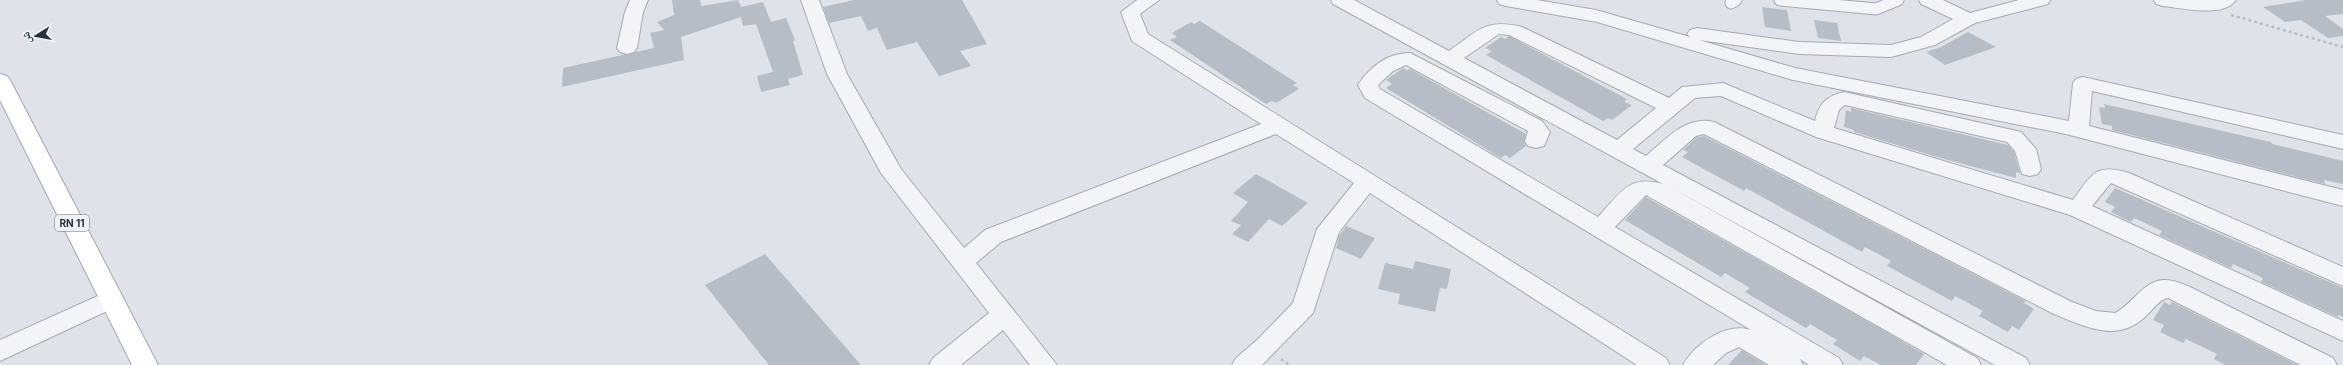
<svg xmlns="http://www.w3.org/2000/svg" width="2343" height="365" font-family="Inter,'Noto Naskh Arabic',sans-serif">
  <rect width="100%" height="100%" fill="#dfe3e9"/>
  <g fill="#b6bdc6">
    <path d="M672 0H700L701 6 738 0 741 7 763 2 771 22 786 18 795 40 793 41 803 75 788 79 790 85 761 92 757 76 773 72 756 24 743 26 741 17 681 37 684 60 562 87 563 68 654 48 650 33 664 30 657 22 674 15Z"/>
    <path d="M854 0H962L987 44 960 51 971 66 939 76 917 42 887 50 877 28 868 31 861 16 829 23 823 7Z"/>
    <path d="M2306 0H2343V14L2325 16 2343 29V36L2328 38 2301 20 2285 22 2263 7Z"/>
    <path d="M1762 7 1787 10 1791 31 1765 27Z"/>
    <path d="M1814 20 1837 23 1841 41 1818 38Z"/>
    <path d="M1200 21 1297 83 1293 85 1299 89 1276 103 1272 101 1266 104 1170 40 1177 37 1172 33 1191 22 1194 24Z"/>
    <path d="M1968 32 1996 47 1945 65 1926 52 1941 47Z"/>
    <path d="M1509 36 1627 99 1624 102 1632 105 1612 120 1608 118 1603 121 1486 55 1492 51 1485 48 1501 37 1505 39Z"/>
    <path d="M1403 68 1407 70 1410 69 1526 134 1524 141 1526 146 1510 158 1505 155 1501 158 1386 88 1392 84 1386 80Z"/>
    <path d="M2104 104 2271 142 2272 144 2343 161V184L2324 180 2325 184 2112 130V126L2102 124 2099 107 2105 108Z"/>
    <path d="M1851 108 2008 145 2014 152 2020 173 2016 172V178L1944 159 1854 132V130L1844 127 1846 110 1851 112Z"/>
    <path d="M1704 136 2026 301 2024 303 2034 309 2019 330 2012 326 2008 332 1979 316 1983 311 1955 296 1952 301 1887 266 1891 261 1865 247 1862 252 1746 188 1744 191 1682 157 1688 152 1683 150 1697 137Z"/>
    <path d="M1256 174 1308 203 1282 226 1269 219 1248 242 1232 234 1241 225 1231 221 1248 202 1233 193Z"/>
    <path d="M2115 188 2343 288V317L2339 315 2338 317 2261 282 2263 278 2233 264 2231 268 2159 235 2162 231 2134 218 2131 222 2111 212 2115 207 2105 202Z"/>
    <path d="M1646 197 1881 329 1924 354 1916 365H1881L1864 356 1860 361 1833 344 1837 340 1810 324 1806 328 1745 292 1750 288 1725 273 1721 277 1625 220Z"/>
    <path d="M1346 226 1375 238 1361 259 1336 248 1339 236Z"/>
    <path d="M765 254 861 365H769L705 285Z"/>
    <path d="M1415 261 1451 269 1447 289 1440 288 1435 312 1398 304 1400 294 1378 289 1385 263 1413 269Z"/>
    <path d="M2164 302 2170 305 2172 302 2298 365H2225L2214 359 2217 354 2186 339 2183 343 2160 332 2164 325 2153 320Z"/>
    <path d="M1742 350 1766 365H1728Z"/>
  </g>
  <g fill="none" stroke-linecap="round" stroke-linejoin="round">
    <defs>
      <g id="lane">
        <path d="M1780 0 1876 9 1898 0"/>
        <path d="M1731 3 1736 0"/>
      </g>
      <g id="street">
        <path d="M630 0H648L643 12 637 48 634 52 627 54 620 52 617 48 625 12Z"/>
        <path d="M801 0H819L847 74 901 169 964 248 985 230 1261 124 1132 41 1121 12 1137 0H1159L1140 14 1148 34 1666 358 1670 365H1637L1370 193 1339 232 1313 313 1262 365H1232L1236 358 1257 340 1293 303 1317 229 1354 183 1276 134 1001 242 976 263 1057 365H1030L1003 330 961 365H929L933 358 989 313 881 173 827 74Z"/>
        <path d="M1331 0H1354L1449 51C1478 31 1485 18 1522 27L1669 98 1682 87 1723 83 1815 121C1819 103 1827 96 1844 92L2021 132 2036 149 2041 169 2038 174 2030 176 2022 174 2015 151 2007 142 1845 105 1839 110 1834 128 2073 200C2093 174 2094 163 2129 173L2343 267V286L2111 183 2092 206 2343 321V341L2070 215 1816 137 1721 96 1695 98 1633 149 1646 156C1666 139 1686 115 1714 122L2072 302 2096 311 2115 313C2133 304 2144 279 2166 280 2174 280 2183 284 2190 287L2333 358 2337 365H2301L2168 298C2160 299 2153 309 2147 315 2118 344 2086 327 2054 314L1704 134 1696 136 1663 165 2026 358 2030 365H1995L1668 186 1977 358 1981 365H1947L1646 195 1615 227 1839 358 1843 365H1809L1800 359 1803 365H1769L1739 347 1726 353 1713 365H1683C1695 343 1727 322 1751 330L1365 98 1358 85C1370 67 1387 53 1410 53L1542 121 1550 132 1544 146 1536 148 1528 146 1525 141 1528 131 1406 65 1393 71 1378 85 1380 89 1598 217C1620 194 1628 174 1663 184L1333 4ZM1499 34 1509 35 1656 108 1617 140 1464 58Z"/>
        <path d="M1497 0H1537L1596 10 1690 37 1687 34 1690 30 1697 28 1799 42 1891 45 1921 37 1953 19 1921 4 1919 0H1943L1970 13 2019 0H2050L2048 4 1975 23 1935 45 1891 57 1799 54 1699 40 1795 68 2069 121 2073 83 2076 79 2083 77 2343 135V149L2092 91 2089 126 2343 190V206L2066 134 1793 80 1597 22 1506 6 1499 4Z"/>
        <path d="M2154 0H2236C2224 18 2182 8 2163 6L2156 4Z"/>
        <path d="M111 290 120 293 123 299 120 305 0 361V340Z"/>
      </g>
      <path id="primary" d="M0 74 7 76 10 80 158 365H132L0 100Z"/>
    </defs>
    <use href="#lane" stroke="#a4aab3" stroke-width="13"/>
    <use href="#street" stroke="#a4aab3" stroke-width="2"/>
    <use href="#primary" stroke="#9ea8b5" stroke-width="2"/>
    <g stroke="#b9bec4" stroke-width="2.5" stroke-dasharray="3 3" stroke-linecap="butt">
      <path d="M2231 15 2343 47"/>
      <path d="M1281 359 1289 365"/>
    </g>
    <use href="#lane" stroke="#f2f4f7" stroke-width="11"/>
    <use href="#street" fill="#f2f4f7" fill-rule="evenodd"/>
    <use href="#primary" fill="#fff" fill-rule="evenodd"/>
  </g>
  <g text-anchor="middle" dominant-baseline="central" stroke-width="4" stroke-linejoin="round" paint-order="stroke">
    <rect fill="#eef2f6" stroke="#636c77" stroke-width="1" x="55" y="215" width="34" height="16" rx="3"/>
    <g font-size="10" font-weight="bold" fill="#273240">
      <text x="72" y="223">RN 11</text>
    </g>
  </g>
  <g transform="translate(36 36) rotate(259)" stroke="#eef2f6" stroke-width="3" paint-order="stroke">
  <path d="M0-3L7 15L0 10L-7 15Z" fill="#273240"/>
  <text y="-6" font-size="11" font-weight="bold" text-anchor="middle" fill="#273240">ش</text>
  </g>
</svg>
